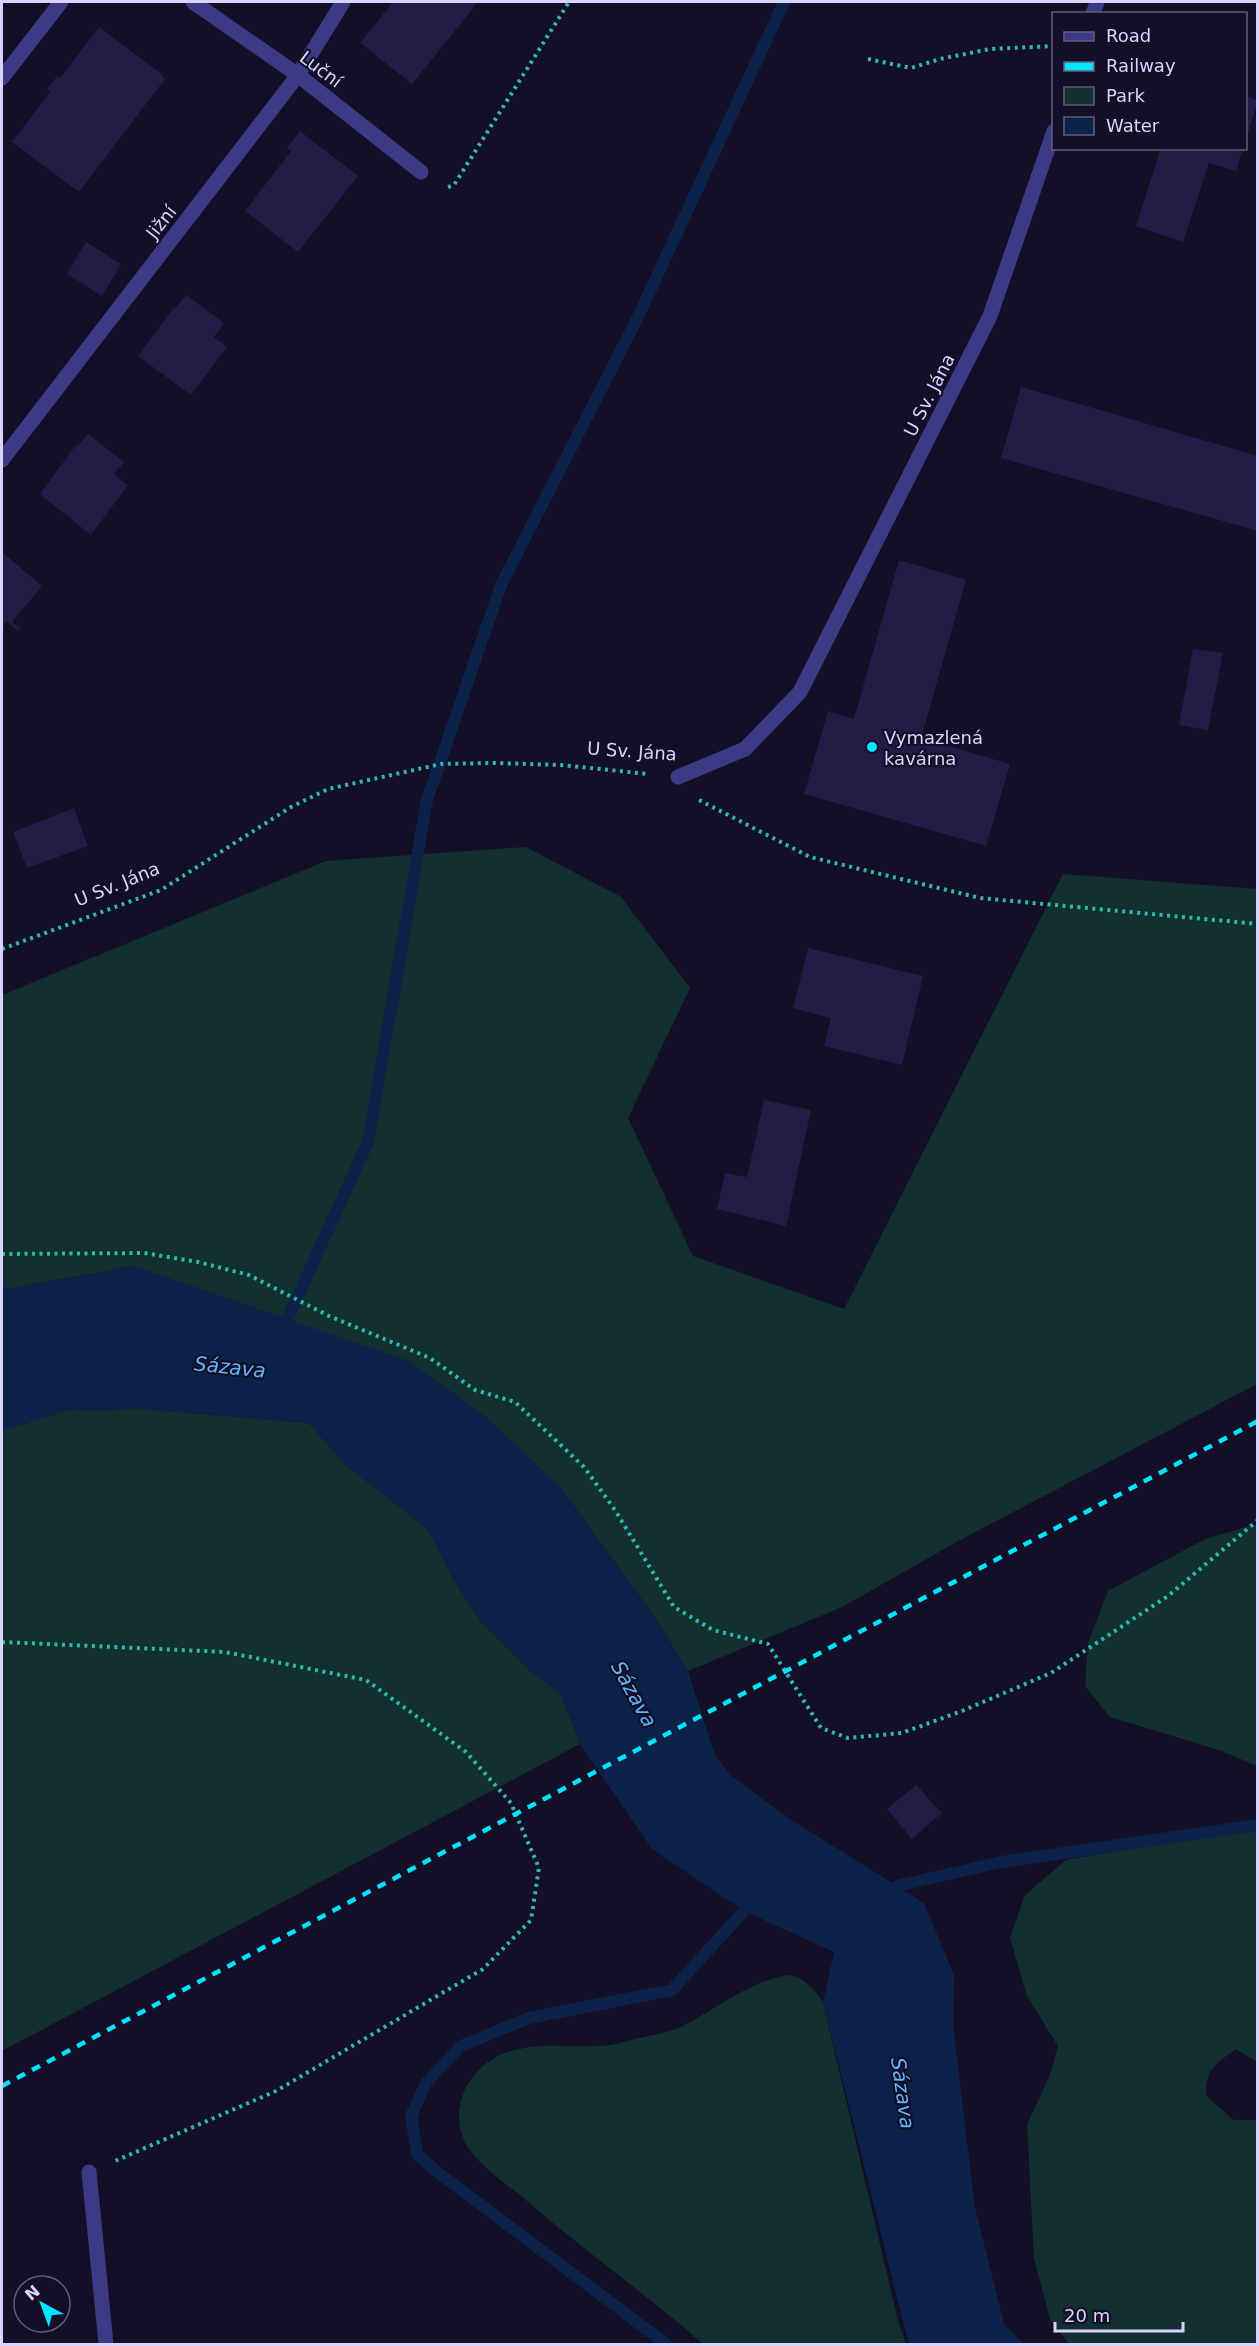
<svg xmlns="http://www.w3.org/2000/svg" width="1259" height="2346" font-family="'DejaVu Sans',sans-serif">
  <rect width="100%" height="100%" fill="#130f26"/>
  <g fill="#12302f">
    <path d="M526 847 621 897 690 988 628 1118 693 1256 844 1309 1063 874 1257 889V1384L962 1539 842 1607 688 1671 653 1615 560 1487 134 1266 2 1290V995L326 861Z"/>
    <path d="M143 1409 309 1423 347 1466 428 1529 452 1577 481 1621 527 1668 561 1694 580 1744 2 2051V1431L67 1410Z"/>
    <path d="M1257 1524V1766L1219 1750 1110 1717 1085 1686 1088 1643 1108 1591 1205 1539Z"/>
    <path d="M1235 1827 1257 1829V2062L1236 2049C1217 2063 1205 2069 1206 2095L1233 2120H1257V2344H1069L1050 2319 1034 2258 1027 2125 1050 2075 1058 2046 1027 1996 1010 1938 1025 1895 1066 1860 1168 1842Z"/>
    <path d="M789 1975C805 1978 813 1988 823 2002L898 2321 906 2344H703C644 2292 579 2247 520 2195 502 2181 479 2165 467 2146 447 2111 467 2070 500 2055 532 2041 566 2048 599 2046 612 2046 626 2041 639 2038 653 2035 670 2032 683 2026 718 2008 749 1981 789 1975Z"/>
  </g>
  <path fill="#0c2248" d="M134 1266 409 1361 485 1416 560 1487 653 1615 688 1671 715 1755 730 1775 790 1819 924 1903 954 1975 953 2025 975 2208 1004 2324 1024 2344H911L908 2341 823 2002 834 1952 744 1911 652 1849 580 1744 561 1694 527 1668 481 1621 452 1577 428 1529 347 1466 309 1423 143 1409 67 1410 2 1431V1290Z"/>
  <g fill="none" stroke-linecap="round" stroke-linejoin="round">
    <g stroke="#0c2248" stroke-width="12">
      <path d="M281 1333 368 1142 427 800 501 585 637 319 784 2"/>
      <path d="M887 1896 897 1886 1001 1862 1258 1825"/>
      <path d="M666 2344 436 2171 417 2154 411 2116 426 2083 461 2046 529 2018 672 1990 755 1899"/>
    </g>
  </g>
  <g fill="#241b47">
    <path d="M393 2H478L412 84 360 43Z"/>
    <path d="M99 27 163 75 161 76 165 79 79 192 8 139 13 141 50 92 47 89 58 75 60 78Z"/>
    <path d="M1246 96 1258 100 1246 140Z"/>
    <path d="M300 131 358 176 298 252 245 211 291 151 287 148Z"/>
    <path d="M1161 148H1243L1236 171 1209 163 1183 242 1136 226Z"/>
    <path d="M86 242 121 264 102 296 67 274Z"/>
    <path d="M186 295 224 323 214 337 227 347 191 395 138 356 174 307 175 309Z"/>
    <path d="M1021 387 1258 456V531L1001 458Z"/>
    <path d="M88 434 124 462 114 474 128 485 91 535 40 494 76 445 78 446Z"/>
    <path d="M2 552 42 586 12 622 20 629 19 631 6 621 2 627Z"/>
    <path d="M899 560 966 580 921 738 1010 764 986 846 804 794 828 711 854 719Z"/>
    <path d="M1193 649 1223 653 1208 730 1179 725Z"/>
    <path d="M74 808 88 846 27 868 13 832Z"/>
    <path d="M808 948 923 976 902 1065 824 1046 831 1018 793 1008Z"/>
    <path d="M764 1100 811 1110 786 1226 717 1209 725 1173 747 1177Z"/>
    <path d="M916 1785 942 1813 912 1839 887 1809Z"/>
  </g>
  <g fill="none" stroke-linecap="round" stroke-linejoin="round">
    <g stroke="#2fb8b0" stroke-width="4" stroke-dasharray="3 4.5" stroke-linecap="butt">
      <path d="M868 59 911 68 940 59 990 49 1054 46"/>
      <path d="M448 187 454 185 569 2"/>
      <path d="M699 800 810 857 980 898 1258 924"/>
      <path d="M2 949 161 890 291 807 328 789 441 764 495 763 561 765 648 774"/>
      <path d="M2 1254 144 1253 198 1262 249 1275 329 1316 430 1358 475 1390 515 1402 584 1467 615 1510 674 1607 713 1630 768 1644 821 1728 848 1738 902 1733 962 1711 1051 1673 1168 1596 1258 1520"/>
      <path d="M2 1642 225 1652 366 1680 466 1752 511 1803 539 1868 531 1920 483 1969 276 2091 115 2161"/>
    </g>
    <g stroke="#3d3a85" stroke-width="15">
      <path d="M193 2 298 75 421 172"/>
      <path d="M1093 14 1097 2"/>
      <path d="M2 78 61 2"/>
      <path d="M2 460 298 75 343 2"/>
      <path d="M678 777 745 749 800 692 990 316 1054 131"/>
      <path d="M89 2172 106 2344"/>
    </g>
    <path stroke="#00e5ff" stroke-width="4.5" stroke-dasharray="9 8" stroke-linecap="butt" d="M2 2086 1258 1421"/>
  </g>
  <circle fill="#00e5ff" stroke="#130f26" stroke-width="2" cx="872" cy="747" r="6"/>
  <g text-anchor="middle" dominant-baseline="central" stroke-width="4.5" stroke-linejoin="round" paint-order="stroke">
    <g font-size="18" fill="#d9d4ff" stroke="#130f26">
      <text transform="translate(321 69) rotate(37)">Luční</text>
      <text transform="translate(161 222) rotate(-52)">Jižní</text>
      <text transform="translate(929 395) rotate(-63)">U Sv. Jána</text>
      <text transform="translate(632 751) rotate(4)">U Sv. Jána</text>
      <text transform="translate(117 884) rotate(-22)">U Sv. Jána</text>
    </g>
    <g font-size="18" fill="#d9d4ff" stroke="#130f26" text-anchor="start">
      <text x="884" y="737">Vymazlená<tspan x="884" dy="21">kavárna</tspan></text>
    </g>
    <g font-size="20" font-style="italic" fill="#62b6ff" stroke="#130f26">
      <text transform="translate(230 1367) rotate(6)">Sázava</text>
      <text transform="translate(634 1694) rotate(61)">Sázava</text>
      <text transform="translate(903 2093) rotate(82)">Sázava</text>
    </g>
  </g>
  <rect width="1259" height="2346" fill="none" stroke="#d9d4ff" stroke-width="6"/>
  <rect x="1052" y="12" width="195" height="138" fill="#130f26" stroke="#625e7d" stroke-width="1.5"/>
  <rect x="1064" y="32" width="30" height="9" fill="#3d3a85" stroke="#625e7d" stroke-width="1.5"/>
  <text x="1106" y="42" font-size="18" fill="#d9d4ff">Road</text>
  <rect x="1064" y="62" width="30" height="9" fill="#00e5ff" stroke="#625e7d" stroke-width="1.5"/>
  <text x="1106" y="72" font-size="18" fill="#d9d4ff">Railway</text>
  <rect x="1064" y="87" width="30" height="18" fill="#12302f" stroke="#625e7d" stroke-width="1.5"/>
  <text x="1106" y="102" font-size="18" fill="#d9d4ff">Park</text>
  <rect x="1064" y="117" width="30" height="18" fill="#0c2248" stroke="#625e7d" stroke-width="1.5"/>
  <text x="1106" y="132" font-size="18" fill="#d9d4ff">Water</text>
  <g transform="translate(42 2304) rotate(319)"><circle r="28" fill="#130f26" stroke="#625e7d" stroke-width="1.5"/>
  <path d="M0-4.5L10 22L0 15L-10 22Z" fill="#00e5ff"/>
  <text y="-9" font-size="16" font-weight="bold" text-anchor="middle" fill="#d9d4ff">N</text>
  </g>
  <path d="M1055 2322v9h128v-9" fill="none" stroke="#d9d4ff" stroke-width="3"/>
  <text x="1064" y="2322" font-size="18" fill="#d9d4ff" stroke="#130f26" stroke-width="4.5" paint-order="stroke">20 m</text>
</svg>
